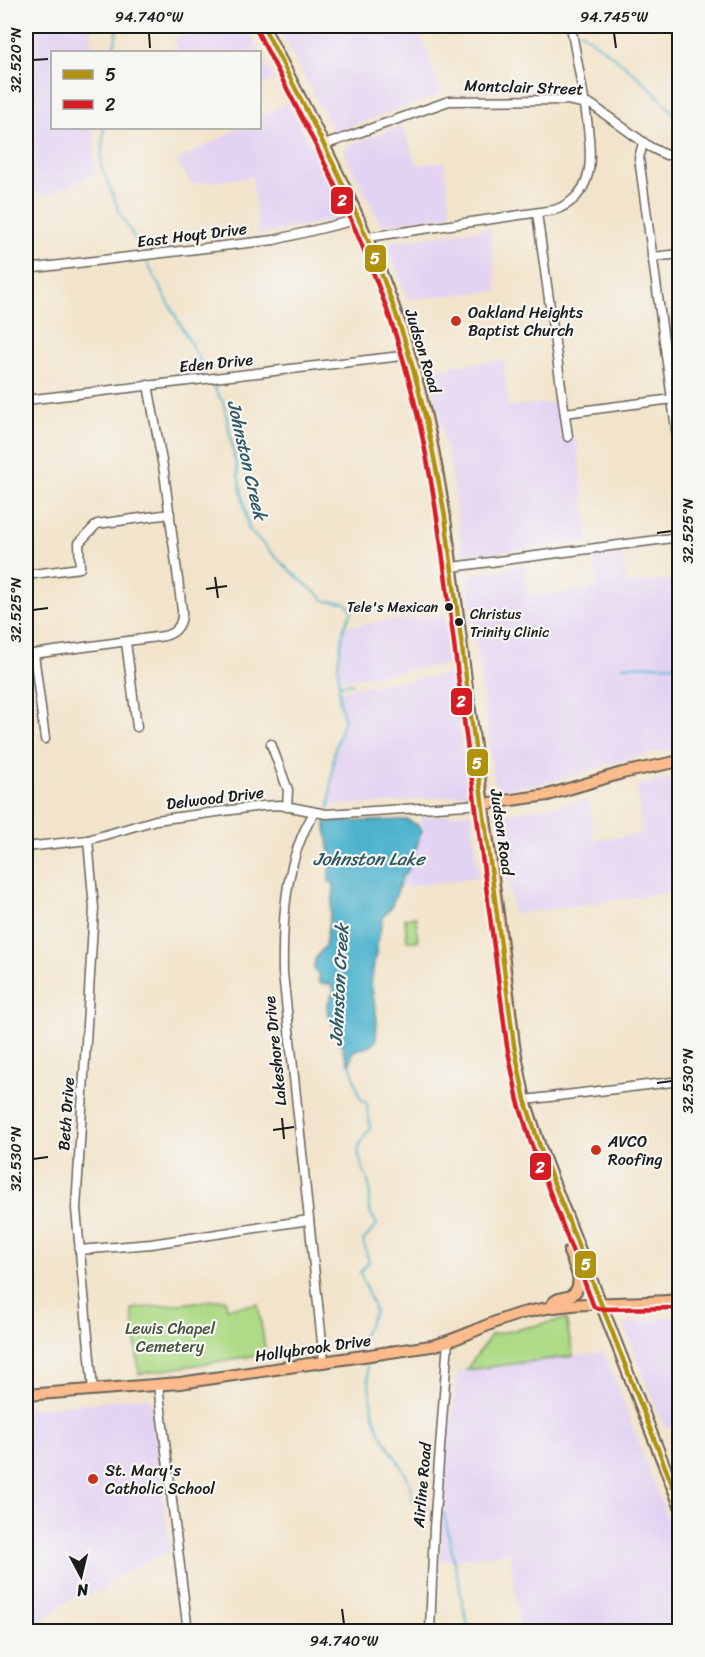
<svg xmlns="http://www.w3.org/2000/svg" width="705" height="1657" font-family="Sriracha,sans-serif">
  <rect width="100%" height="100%" fill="#f6f6f2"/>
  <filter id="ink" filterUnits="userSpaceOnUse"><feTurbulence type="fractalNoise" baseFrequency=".0167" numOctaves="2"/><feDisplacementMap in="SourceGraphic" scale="12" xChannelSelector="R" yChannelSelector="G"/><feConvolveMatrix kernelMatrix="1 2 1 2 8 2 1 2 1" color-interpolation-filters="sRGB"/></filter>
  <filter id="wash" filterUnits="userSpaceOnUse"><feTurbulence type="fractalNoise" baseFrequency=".008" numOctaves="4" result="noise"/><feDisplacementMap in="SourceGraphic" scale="24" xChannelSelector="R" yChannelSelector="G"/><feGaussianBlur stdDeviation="1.35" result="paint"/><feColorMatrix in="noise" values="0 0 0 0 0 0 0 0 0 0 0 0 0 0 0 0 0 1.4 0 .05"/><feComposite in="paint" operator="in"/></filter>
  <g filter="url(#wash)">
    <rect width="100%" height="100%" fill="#f2e4cb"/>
    <g fill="#e3d3f2">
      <path d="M26 26H91L92 52H52V128H94L95 174 47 196 26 190Z"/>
      <path d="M200 26H246L274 79 260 87V52H180L173 40Z"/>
      <path d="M277 26H417L442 94 337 131 333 130Z"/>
      <path d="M288 102 344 213 334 219 259 235 252 177 191 184 177 161 239 128H260V117Z"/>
      <path d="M403 126 417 165 444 162 451 215 381 225 344 151 348 145Z"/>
      <path d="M490 228 497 291 408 299 387 246 390 242Z"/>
      <path d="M504 360 508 407 557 402 562 440 576 438 589 542 463 556 450 465 429 369Z"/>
      <path d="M623 554 627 585 679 578V748L637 756 552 782 499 789 495 785 467 575 525 565 529 597 598 588 594 557Z"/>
      <path d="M444 614 452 664 339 680 338 664 344 627Z"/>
      <path d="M452 674 468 794 377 804 328 805 334 753 344 718 339 690Z"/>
      <path d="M679 776V891L513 914 500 821 504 814 589 800 594 840 642 834 637 786Z"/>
      <path d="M471 813 479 878 400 887 419 842 422 830 421 817Z"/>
      <path d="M679 1316V1427L665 1428 624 1326 632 1322Z"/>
      <path d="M604 1352 679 1549V1631H613L612 1627 581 1632 520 1631 510 1552 440 1561 446 1461 458 1371Z"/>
      <path d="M148 1397 151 1401 170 1550 109 1581 105 1591 77 1594 26 1632V1409Z"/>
    </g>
    <g fill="#aedb87" stroke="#657c52" stroke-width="1.5">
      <path d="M416 917 418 941H407L405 918Z"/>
      <path d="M225 1299 227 1308 258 1304 266 1354 139 1374 132 1309Z"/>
      <path d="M566 1319 573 1356 466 1370 491 1335Z"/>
    </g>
    <path fill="#4eb3cd" stroke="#356874" stroke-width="1.5" d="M407 820 418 825 422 830 410 867 403 876 391 907 383 917 377 946 371 983 377 1019 376 1041 370 1046 353 1051 350 1065C343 1055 344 1050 340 1039 334 1017 318 1017 334 991L330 984 319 983 318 973 314 969 315 959 325 946 334 890 333 883 329 881 330 853 325 822Z"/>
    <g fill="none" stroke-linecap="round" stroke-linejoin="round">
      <g stroke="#4eb3cd" stroke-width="2">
        <path d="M579 31C617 57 651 85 680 121"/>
        <path d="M113 52 118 26"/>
        <path d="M104 128 101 166 120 213 140 248"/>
        <path d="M147 263 206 372"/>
        <path d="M213 386 224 404 249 530 289 570 326 601 346 603 352 611 344 627 338 664 340 704 344 718 334 753 329 808"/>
        <path d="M621 666 680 665"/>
        <path d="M339 685 353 683"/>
        <path d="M350 1063 360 1098 367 1104 370 1129C347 1154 365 1163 370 1189 371 1195 368 1202 369 1208 370 1214 375 1220 377 1225L363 1241 369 1262 360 1272 375 1311 362 1337 363 1342"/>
        <path d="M367 1365C370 1387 370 1412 381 1433 388 1449 402 1464 409 1481 415 1495 403 1501 428 1506"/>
        <path d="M444 1513 469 1632"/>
      </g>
    </g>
  </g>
  <g filter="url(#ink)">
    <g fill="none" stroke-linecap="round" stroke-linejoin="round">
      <defs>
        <g id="minor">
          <path d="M673 26 680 37"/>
          <path d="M643 143 639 158 680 458"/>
          <path d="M324 145 449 101 567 100 592 105 650 147 666 155H680"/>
          <path d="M537 213 568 437"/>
          <path d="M368 237 554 210C571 205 584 192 588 174 596 145 576 59 571 26"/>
          <path d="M652 257 680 254"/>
          <path d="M26 269 274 240 360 219"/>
          <path d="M26 400 410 355"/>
          <path d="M565 413 680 398"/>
          <path d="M452 567 680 537"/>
          <path d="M26 575 80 568 79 543 97 524 170 514"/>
          <path d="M126 642 137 727"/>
          <path d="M34 654 45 739"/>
          <path d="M26 655 164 636C177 633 183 623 182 610L164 472 148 385"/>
          <path d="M271 744 288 790 287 807"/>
          <path d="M314 813C285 859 282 920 283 973L324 1361"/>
          <path d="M88 840 94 908 76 1209 93 1390"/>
          <path d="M26 847 88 840 156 820 262 806 280 805 326 814 483 804"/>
          <path d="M525 1100 680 1081"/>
          <path d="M79 1250 151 1244 309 1220"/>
          <path d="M158 1385 188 1632"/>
          <path d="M430 1632 434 1528 448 1341"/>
        </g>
        <g id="major">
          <path d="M263 26C319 133 375 239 410 356 442 461 452 572 466 680 482 802 501 923 514 1045L525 1100 542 1153 680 1506"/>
          <path d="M483 804 548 795 622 773 680 761"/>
          <path d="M553 1303C558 1297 563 1299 570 1296 587 1287 574 1265 569 1252L576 1242"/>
          <path d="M26 1395 180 1383 431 1346C464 1339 493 1319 527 1312 578 1300 628 1305 680 1300"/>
        </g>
      </defs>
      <use href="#minor" stroke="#676259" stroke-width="11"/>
      <use href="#major" stroke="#676259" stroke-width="14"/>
      <use href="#minor" stroke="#fff" stroke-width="8"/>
      <use href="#major" stroke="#fbbb8c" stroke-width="10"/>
      <defs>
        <path id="bus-1" d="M263 26C312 120 362 214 396 314 419 380 433 448 445 517L514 1045 525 1100 542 1153 680 1505"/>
        <path id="bus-2" d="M256 29C312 136 369 243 403 359 434 465 445 574 459 683 475 804 492 925 507 1046L518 1101 531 1143 594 1307 600 1309 680 1308"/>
      </defs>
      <use href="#bus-1" stroke="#f6f6f2" stroke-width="9"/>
      <use href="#bus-2" stroke="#f6f6f2" stroke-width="9"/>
      <use href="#bus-1" stroke="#b0920f" stroke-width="4.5"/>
      <use href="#bus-2" stroke="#d61b22" stroke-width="4.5"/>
    </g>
  </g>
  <path fill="none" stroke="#1c1c1c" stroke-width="2" d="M149 33 150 48M614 33 616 48M33 60 48 59M657 533 672 531M215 577 218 598M206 589 227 586M33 610 48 608M657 1083 672 1081M282 1118 284 1139M273 1130 294 1127M33 1159 48 1157M342 1609 344 1624"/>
  <g fill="#c8321e" stroke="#f6f6f2" stroke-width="2">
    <circle cx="456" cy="321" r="6"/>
    <circle cx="596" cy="1150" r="6"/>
    <circle cx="93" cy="1479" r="6"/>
  </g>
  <g fill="#1c1c1c" stroke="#f6f6f2" stroke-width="2">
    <circle cx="449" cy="607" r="5"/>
    <circle cx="459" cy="622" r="5"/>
  </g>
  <g text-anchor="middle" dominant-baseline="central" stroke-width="4.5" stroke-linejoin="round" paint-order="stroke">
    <g font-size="14" fill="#1c1c1c" stroke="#f6f6f2" text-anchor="end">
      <text x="438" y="607">Tele's Mexican</text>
      <text x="470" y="614" text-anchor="start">Christus<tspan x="470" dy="18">Trinity Clinic</tspan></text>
    </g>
    <g font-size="16" fill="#1c1c1c" stroke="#f6f6f2">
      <text transform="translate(524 87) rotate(2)">Montclair Street</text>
      <text transform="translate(192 235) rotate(-7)">East Hoyt Drive</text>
      <text transform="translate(423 351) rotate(73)">Judson Road</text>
      <text transform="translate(216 363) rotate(-6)">Eden Drive</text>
      <text transform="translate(215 798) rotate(-7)">Delwood Drive</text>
      <text transform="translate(502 832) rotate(82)">Judson Road</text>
      <text transform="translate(275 1051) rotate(-96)">Lakeshore Drive</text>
      <text transform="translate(66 1114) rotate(-86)">Beth Drive</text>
      <text transform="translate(313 1348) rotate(-8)">Hollybrook Drive</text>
      <text transform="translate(422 1485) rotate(-85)">Airline Road</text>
    </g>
    <g font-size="16" fill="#1c1c1c" stroke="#f6f6f2" text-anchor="start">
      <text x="468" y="312">Oakland Heights<tspan x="468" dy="18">Baptist Church</tspan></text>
      <text x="608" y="1141">AVCO<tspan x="608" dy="18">Roofing</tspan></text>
      <text x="105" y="1470">St. Mary's<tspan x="105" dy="18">Catholic School</tspan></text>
    </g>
    <g font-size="16" fill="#48553c" stroke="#f6f6f2">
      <text x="170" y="1328">Lewis Chapel<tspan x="170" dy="18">Cemetery</tspan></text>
    </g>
    <g font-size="18" font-style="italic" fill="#305863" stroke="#f6f6f2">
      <text transform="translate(247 460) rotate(77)">Johnston Creek</text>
      <text x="369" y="859">Johnston Lake</text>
      <text transform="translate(339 985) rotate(-87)">Johnston Creek</text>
    </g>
  </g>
  <g stroke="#f6f6f2" stroke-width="2">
    <rect x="330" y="186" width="24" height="29" rx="6" fill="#d61b22"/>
    <rect x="364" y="244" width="23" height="29" rx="6" fill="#b0920f"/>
    <rect x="450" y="687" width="23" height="29" rx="6" fill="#d61b22"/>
    <rect x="466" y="748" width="23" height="29" rx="6" fill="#b0920f"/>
    <rect x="529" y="1152" width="23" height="29" rx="6" fill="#d61b22"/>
    <rect x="574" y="1250" width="23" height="29" rx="6" fill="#b0920f"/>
  </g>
  <g font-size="16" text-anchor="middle" font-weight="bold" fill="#fff">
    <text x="342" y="206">2</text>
    <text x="375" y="264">5</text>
    <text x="461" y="707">2</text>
    <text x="477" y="769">5</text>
    <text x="540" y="1173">2</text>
    <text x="586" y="1270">5</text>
  </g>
  <rect width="705" height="1657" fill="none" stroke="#f6f6f2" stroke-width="66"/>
  <rect x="51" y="51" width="210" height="78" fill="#f6f6f2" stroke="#9f9f9c" stroke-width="1.5"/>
  <rect x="63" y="70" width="30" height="9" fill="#b0920f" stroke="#9f9f9c" stroke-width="1.5"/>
  <text x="105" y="81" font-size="18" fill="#1c1c1c">5</text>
  <rect x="63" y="100" width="30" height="9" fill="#d61b22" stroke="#9f9f9c" stroke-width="1.5"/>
  <text x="105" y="111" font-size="18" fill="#1c1c1c">2</text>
  <g transform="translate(81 1576) rotate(173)" stroke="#f6f6f2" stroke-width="4.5" paint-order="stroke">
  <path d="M0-4.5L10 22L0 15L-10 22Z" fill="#1c1c1c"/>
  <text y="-9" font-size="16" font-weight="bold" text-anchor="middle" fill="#1c1c1c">N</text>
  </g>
  <rect x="33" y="33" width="639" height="1591" fill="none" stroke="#1c1c1c" stroke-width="2"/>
  <g font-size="15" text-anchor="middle" fill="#1c1c1c">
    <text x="149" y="22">94.740°W</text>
    <text x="614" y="22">94.745°W</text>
    <text transform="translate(16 60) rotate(-90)" y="5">32.520°N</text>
    <text transform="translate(688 531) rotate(-90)" y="5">32.525°N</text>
    <text transform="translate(16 610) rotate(-90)" y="5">32.525°N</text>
    <text transform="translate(688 1081) rotate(-90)" y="5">32.530°N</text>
    <text transform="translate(16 1159) rotate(-90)" y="5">32.530°N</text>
    <text x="344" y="1646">94.740°W</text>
  </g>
</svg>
